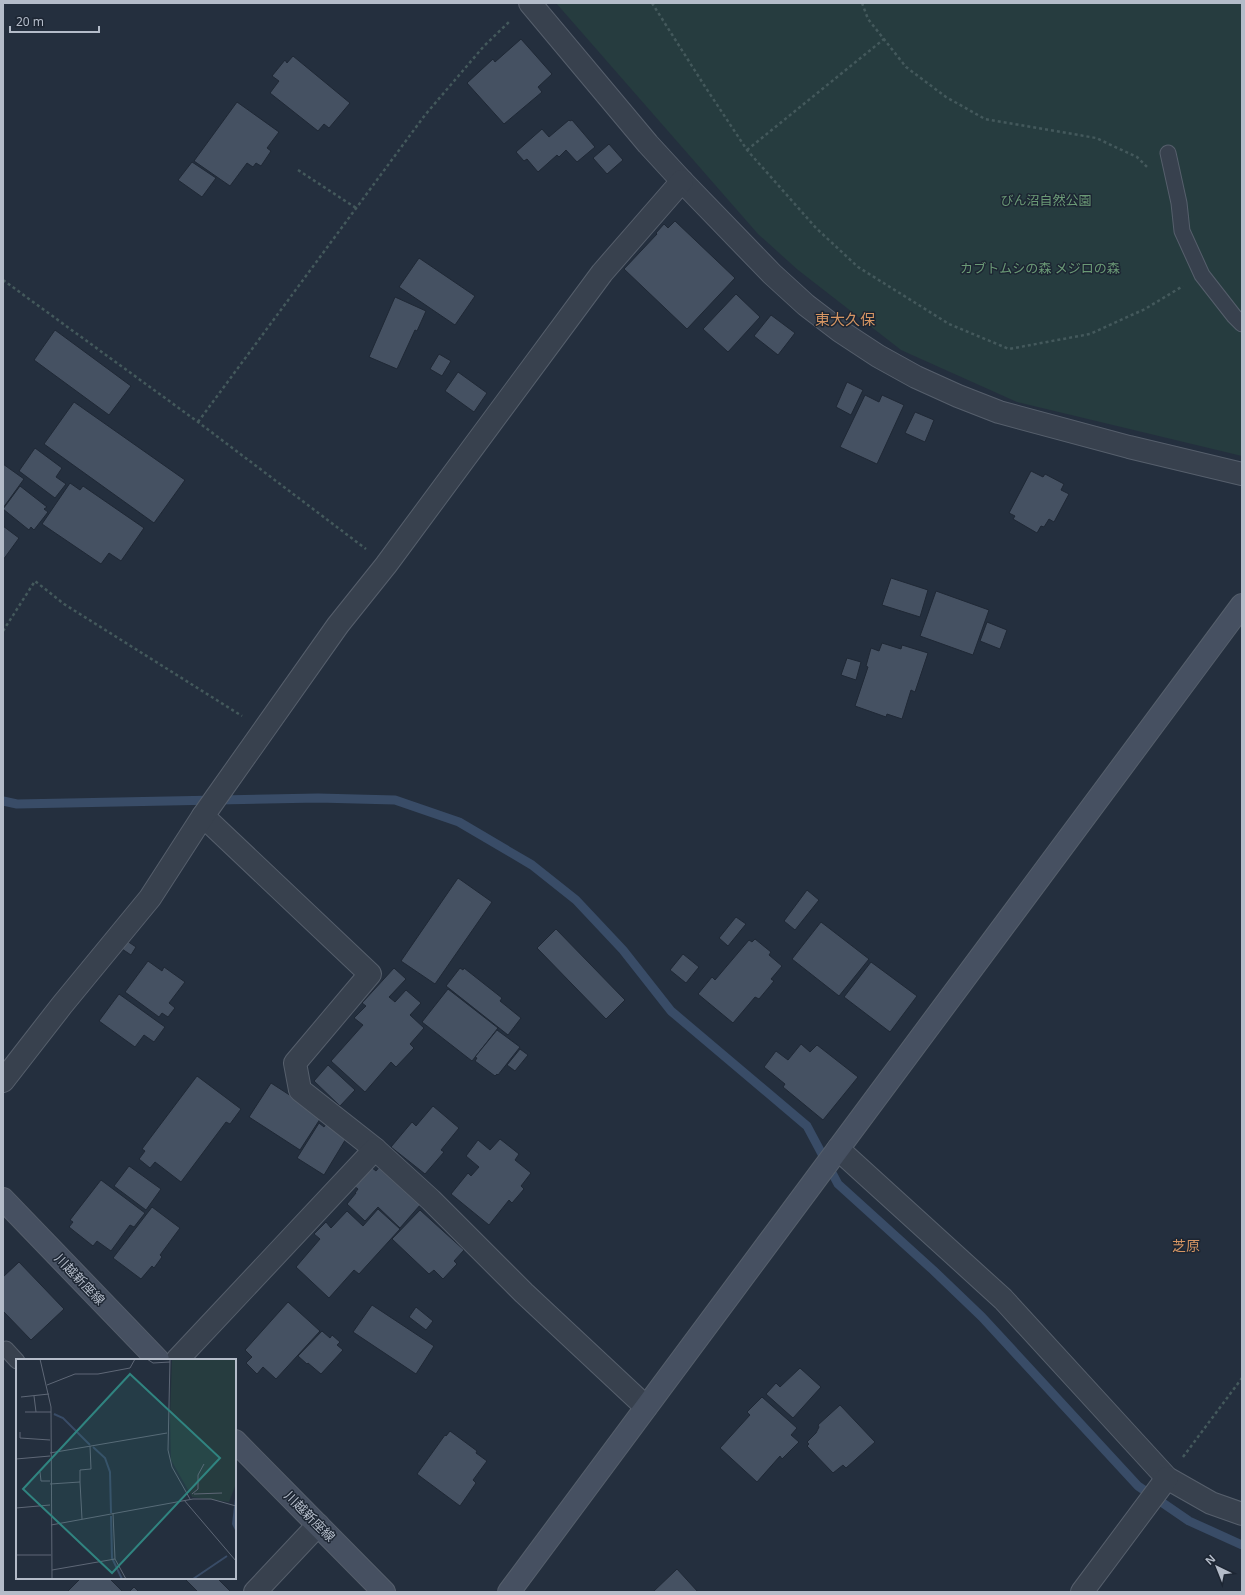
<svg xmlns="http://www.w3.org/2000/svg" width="1245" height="1595" font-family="'Noto Sans','Noto Sans JP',sans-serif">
  <rect width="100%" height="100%" fill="#242f3e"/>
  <path fill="#263c3f" d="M556 3H1242V456L1017 402 901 350 798 270 758 234Z"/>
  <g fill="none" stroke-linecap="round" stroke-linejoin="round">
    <path stroke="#394c67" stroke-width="9" d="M3 801 17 804 318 798 395 800 459 822 532 865 576 900 623 950 671 1011 807 1126 838 1184 933 1270 982 1317 1138 1486 1189 1521 1242 1545"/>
  </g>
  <g fill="#455162" stroke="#1f2835">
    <path d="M521 39 552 74 538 87 542 92 504 124 467 83 493 59 495 62Z"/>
    <path d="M293 56 350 103 329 128 324 124 318 131 270 93 279 81 272 76 285 60 287 63Z"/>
    <path d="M237 102 279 132 267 148 271 151 261 166 256 163 253 167 247 163 230 186 194 161Z"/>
    <path d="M569 120 570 121 572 120 595 147 577 162 566 150 559 157 557 155 538 172 527 159 524 161 516 152 542 129 549 137Z"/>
    <path d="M609 144 623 160 607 174 593 158Z"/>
    <path d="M192 162 216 178 202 197 178 180Z"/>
    <path d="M675 221 735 278 687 329 624 269 657 234 656 233 664 224 668 228Z"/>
    <path d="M419 258 475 296 455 325 399 287Z"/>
    <path d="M736 294 760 317 728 352 703 329Z"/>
    <path d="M395 297 426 311 417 331 415 330 397 369 369 357Z"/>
    <path d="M771 315 795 333 778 355 754 336Z"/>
    <path d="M55 330 131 386 109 415 34 360Z"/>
    <path d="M439 354 451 361 442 376 430 369Z"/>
    <path d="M458 372 487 393 474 412 445 391Z"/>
    <path d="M847 382 863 390 851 415 836 407Z"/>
    <path d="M865 395 879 402 882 395 904 405 877 464 840 447Z"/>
    <path d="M74 402 185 480 154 523 44 444Z"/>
    <path d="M915 412 934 420 925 442 905 433Z"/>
    <path d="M35 448 62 468 56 477 66 484 55 498 19 471Z"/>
    <path d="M3 464 24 479 3 508Z"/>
    <path d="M1031 471 1043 477 1045 474 1064 484 1061 490 1069 494 1054 522 1049 519 1044 527 1041 526 1037 533 1013 519 1015 516 1009 513Z"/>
    <path d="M70 483 80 490 83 486 144 528 121 561 109 553 101 564 42 524Z"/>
    <path d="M20 486 47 507 44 509 48 512 34 530 31 527 29 530 3 509Z"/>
    <path d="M3 526 19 538 3 560Z"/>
    <path d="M891 578 928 590 920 617 882 605Z"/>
    <path d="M936 591 989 610 973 655 920 636Z"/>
    <path d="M987 622 1007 630 1000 649 980 641Z"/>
    <path d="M882 643 901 649 902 645 928 653 915 692 911 690 902 719 887 714 886 717 855 706 868 667 866 666 871 648 879 651Z"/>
    <path d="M847 658 861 662 856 680 841 675Z"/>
    <path d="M458 878 492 902 435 984 401 961Z"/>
    <path d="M807 890 819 900 795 930 784 921Z"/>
    <path d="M736 917 746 924 728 946 719 938Z"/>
    <path d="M821 922 869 959 839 996 792 959Z"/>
    <path d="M556 929 625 1000 606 1019 537 948Z"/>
    <path d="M755 939 771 952 769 955 782 966 771 979 774 981 759 999 755 997 733 1023 698 994 712 977 715 980 749 940 752 942Z"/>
    <path d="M127 941 136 947 131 955 122 949Z"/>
    <path d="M683 954 699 967 686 983 670 970Z"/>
    <path d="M148 961 162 971 164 967 185 982 169 1003 175 1008 168 1017 162 1013 159 1017 125 992Z"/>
    <path d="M871 962 917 996 890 1032 844 997Z"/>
    <path d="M394 968 406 979 389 997 395 1002 406 990 421 1003 410 1015 424 1028 410 1044 414 1048 396 1067 391 1062 365 1092 331 1061 363 1025 354 1018 366 1006 362 1003Z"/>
    <path d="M460 968 463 970 464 968 502 998 500 1001 521 1018 508 1035 446 986Z"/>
    <path d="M448 989 498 1028 472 1061 422 1022Z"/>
    <path d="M119 994 165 1027 154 1042 144 1035 135 1047 99 1021Z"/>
    <path d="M497 1030 520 1047 498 1075 497 1074 495 1076 475 1061 477 1058 475 1057Z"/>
    <path d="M801 1044 810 1052 817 1045 858 1077 823 1120 783 1087 785 1084 764 1067 776 1051 788 1060Z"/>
    <path d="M520 1049 528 1055 515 1071 507 1065Z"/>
    <path d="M328 1065 355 1090 340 1106 314 1081Z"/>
    <path d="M197 1076 241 1109 230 1124 226 1122 181 1182 155 1162 150 1168 139 1159 145 1151 142 1149Z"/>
    <path d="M271 1083 322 1116 300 1150 249 1117Z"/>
    <path d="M433 1106 459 1128 441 1150 444 1152 425 1174 391 1147 412 1122 416 1126Z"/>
    <path d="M319 1123 324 1127 326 1124 347 1137 324 1175 297 1158Z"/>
    <path d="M500 1139 519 1154 515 1160 531 1173 521 1186 524 1189 512 1203 509 1200 489 1225 451 1194 468 1173 471 1176 479 1167 466 1156 478 1140 490 1150Z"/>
    <path d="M129 1166 161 1189 146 1210 114 1186Z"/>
    <path d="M380 1166 421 1204 400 1228 378 1207 365 1221 347 1204 356 1193H355L358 1189 354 1186 371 1167 376 1171Z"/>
    <path d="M101 1180 145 1213 134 1227 130 1225 111 1251 97 1241 93 1246 69 1227 73 1222 70 1220Z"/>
    <path d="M152 1207 180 1228 160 1255 162 1257 154 1268 152 1266 141 1279 113 1258Z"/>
    <path d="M378 1209 400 1229 359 1274 354 1270 329 1298 296 1267 320 1239 314 1234 326 1222 331 1228 347 1211 363 1226Z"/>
    <path d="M420 1210 464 1250 454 1261 457 1264 443 1279 434 1270 429 1274 392 1239Z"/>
    <path d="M19 1262 64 1309 31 1340 3 1311V1277Z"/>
    <path d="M288 1302 320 1331 276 1379 263 1367 257 1374 246 1363 252 1357 245 1350Z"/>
    <path d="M372 1305 434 1346 416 1374 353 1332Z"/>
    <path d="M416 1307 433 1321 426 1330 409 1317Z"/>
    <path d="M322 1331 330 1338 332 1335 340 1342 337 1345 343 1350 321 1374 308 1363 307 1364 298 1356Z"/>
    <path d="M800 1368 821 1387 793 1418 766 1394 776 1383 780 1387Z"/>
    <path d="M762 1397 797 1428 791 1435 799 1442 782 1459 780 1456 757 1482 720 1448 750 1415 747 1412Z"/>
    <path d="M840 1405 875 1442 846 1468 843 1465 833 1473 807 1446 809 1444 807 1442 816 1433 819 1427 818 1425Z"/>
    <path d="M450 1431 477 1451 476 1453 487 1461 473 1480 476 1483 460 1506 417 1474 445 1435 446 1436Z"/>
    <path d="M677 1569 698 1592H653Z"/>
    <path d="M81 1578H109L123 1592H67Z"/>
    <path d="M184 1578H217L231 1592H198Z"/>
    <path d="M134 1587 139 1592H129Z"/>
  </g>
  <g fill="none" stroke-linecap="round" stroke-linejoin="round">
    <defs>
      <g id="lane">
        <path d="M1168 153 1179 203 1182 231 1202 275 1234 316 1242 324"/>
        <path d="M6 1349 17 1361"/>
      </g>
      <g id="street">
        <path d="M530 3 648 144 682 181 772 274 806 305 840 331 878 356 916 377 958 396 999 412 1129 447 1242 474"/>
        <path d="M203 816 370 974 295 1063 300 1090 375 1149"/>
        <path d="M3 1081 62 1005 150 898 203 816 338 625 386 565 602 273 682 181"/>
        <path d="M838 1149 1003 1299 1167 1478 1211 1503 1242 1514"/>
        <path d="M177 1360 375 1149 431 1200 524 1293 646 1407"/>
        <path d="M255 1592 318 1525"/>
        <path d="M1082 1592 1167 1478"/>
      </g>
      <g id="secondary">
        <path d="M3 1199 158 1360"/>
        <path d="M235 1441 384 1592"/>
        <path d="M509 1592 1242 605"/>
      </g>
    </defs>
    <use href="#lane" stroke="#565f6c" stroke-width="17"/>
    <use href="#street" stroke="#565f6c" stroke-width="24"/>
    <use href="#secondary" stroke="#565f6c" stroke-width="24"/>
    <g stroke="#44595c" stroke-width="2.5" stroke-dasharray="3 3" stroke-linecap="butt">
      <path d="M652 3 704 85 747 150 816 228 858 267 949 324 1009 349 1090 334 1145 309 1183 286"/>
      <path d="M862 3 868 19 906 67 946 97 985 119 1096 138 1137 157 1147 167"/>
      <path d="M747 150 884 39"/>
      <path d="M298 170 356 208"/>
      <path d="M3 280 198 422 366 549"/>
      <path d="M198 422 425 115 484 46 510 21"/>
      <path d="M3 631 35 581 64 604 242 716"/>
      <path d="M1183 1457 1242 1378"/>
    </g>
    <use href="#lane" stroke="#38414e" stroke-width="15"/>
    <use href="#street" stroke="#38414e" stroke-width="22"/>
    <use href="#secondary" stroke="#465061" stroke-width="22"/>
  </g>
  <g text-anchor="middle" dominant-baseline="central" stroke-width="3" stroke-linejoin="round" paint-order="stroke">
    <g font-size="13" fill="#6b9a76" stroke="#1d2633">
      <text x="1046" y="200">びん沼自然公園</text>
      <text x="1040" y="268">カブトムシの森 メジロの森</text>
    </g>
    <g font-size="13" fill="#b4bcc9" stroke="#1d2633">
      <text transform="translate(80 1279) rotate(46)">川越新座線</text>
      <text transform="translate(310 1516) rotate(45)">川越新座線</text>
    </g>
    <g font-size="14" fill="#d59563" stroke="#1d2633">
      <text x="1186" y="1245">芝原</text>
    </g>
    <g font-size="15" fill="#d59563" stroke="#1d2633">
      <text x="845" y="319">東大久保</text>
    </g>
  </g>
  <g transform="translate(16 1359)">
    <rect width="220" height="220" fill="#242f3e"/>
    <path d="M156 0H220V125L213 143 176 138 155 101 154 58Z" fill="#263c3f"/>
    <path d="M220 131V173L216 165Z" fill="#394c67"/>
    <path fill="none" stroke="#394c67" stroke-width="2" d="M38 55 47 59 74 86M77 88 89 99 94 113 95 154M95 157 96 199 106 220M177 220 211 197"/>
    <path fill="none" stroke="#5e6776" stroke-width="1" d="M24 0 35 48 36 220M131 0 137 4 154 3M154 0 152 91 156 108 174 140M31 26 59 15H82L114 9 119 0M18 37 20 53M5 38 33 35M9 53H35M4 73V79L34 81M34 94 151 74M0 100 34 97M24 113 25 122H34M64 123V111L75 110 74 87M34 125 64 123 66 160M176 135 182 130V116L188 105M178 135 206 134M168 141 220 202M0 149 34 146M97 154 99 200 110 220M35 166 177 140H195L220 147M0 196H35M36 211 99 200"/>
    <path fill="#308480" fill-opacity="0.15" stroke="#308480" stroke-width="2" d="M114 15 204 99 96 214 7 130Z"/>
    <rect width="220" height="220" fill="none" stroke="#b4bcc9" stroke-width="2"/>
  </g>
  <rect width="1245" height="1595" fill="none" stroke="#b4bcc9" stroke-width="8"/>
  <g transform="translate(1217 1567) rotate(317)" stroke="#1d2633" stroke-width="3" paint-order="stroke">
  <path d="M0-3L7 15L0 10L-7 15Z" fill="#b4bcc9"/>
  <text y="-6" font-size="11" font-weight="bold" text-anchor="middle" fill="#b4bcc9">N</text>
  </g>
  <path d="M10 26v6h89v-6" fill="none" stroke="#b4bcc9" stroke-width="2"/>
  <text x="16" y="26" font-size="12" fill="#b4bcc9" stroke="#1d2633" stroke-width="3" paint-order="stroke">20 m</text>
</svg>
